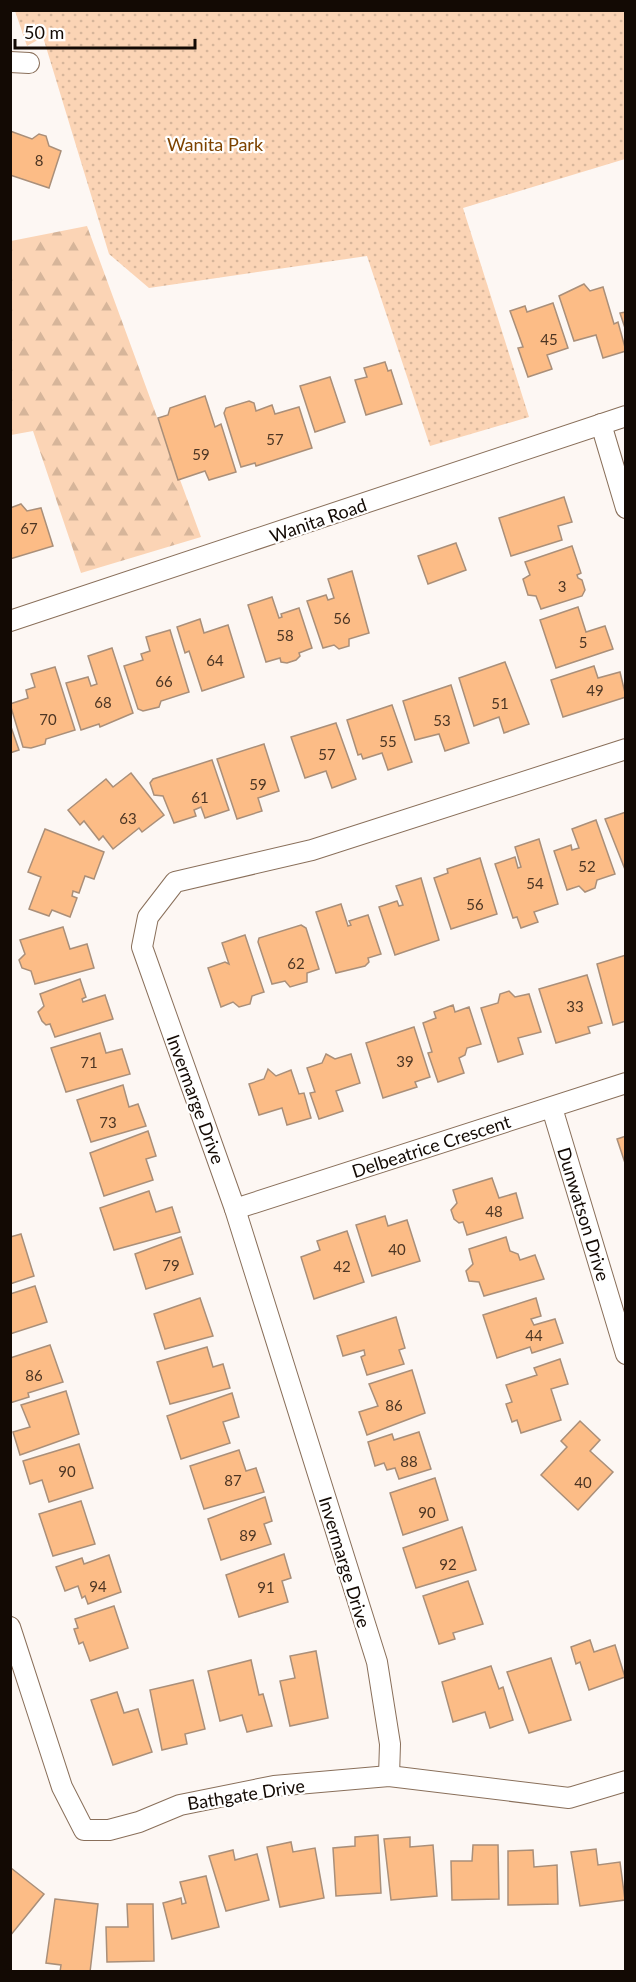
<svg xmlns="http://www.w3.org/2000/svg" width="636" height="1982" font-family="Lato,sans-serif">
  <defs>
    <pattern id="grass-dots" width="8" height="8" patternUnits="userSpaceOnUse" patternTransform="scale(1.5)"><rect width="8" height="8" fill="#fbd4b5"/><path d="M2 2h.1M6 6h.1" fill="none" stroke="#d6b59a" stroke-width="1.8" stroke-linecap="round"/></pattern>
    <pattern id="forest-firs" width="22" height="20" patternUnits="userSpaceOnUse" patternTransform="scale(1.5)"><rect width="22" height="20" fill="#fbd4b5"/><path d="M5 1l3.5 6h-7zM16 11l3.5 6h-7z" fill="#d6b59a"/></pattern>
  </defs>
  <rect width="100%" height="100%" fill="#fdf7f3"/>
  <path fill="url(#grass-dots)" d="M15 11H625V159L463 208 529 417 430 446 367 256 149 288 109 254 43 37 27 46Z"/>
  <path fill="url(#forest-firs)" d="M87 226 201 537 81 573 33 431 11 435V241Z"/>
  <g fill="#fcbc86" stroke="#aa8f79" stroke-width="1.5">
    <path d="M10 131 32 139 39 134 46 136 49 146 61 151 49 188 10 175Z"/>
    <path d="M584 284 590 291 603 287 614 324 618 322 626 351 603 358 596 335 574 341 559 296Z"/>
    <path d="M553 303 568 348 547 355 552 369 528 377 518 348 523 347 510 311 525 306 527 312Z"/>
    <path d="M626 312V331L620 313Z"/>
    <path d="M385 362 388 371 391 370 402 404 366 415 355 380 367 377 364 368Z"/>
    <path d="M330 377 345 422 315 432 300 386Z"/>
    <path d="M205 396 215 427 221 424 236 472 209 480 205 471 178 480 158 418 168 415 170 408Z"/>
    <path d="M249 401 254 403 256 411 272 405 275 414 299 407 312 448 256 466 255 463 241 467 224 413 226 408Z"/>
    <path d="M564 497 572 522 558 526 562 540 511 556 499 518Z"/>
    <path d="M21 504 27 511 41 508 53 546 10 559V508Z"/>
    <path d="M456 543 466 570 428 584 418 556Z"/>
    <path d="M572 546 581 573 577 575 578 578 582 580 585 590 582 596 541 609 536 596 528 595 523 579 530 575 525 562Z"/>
    <path d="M352 571 369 633 349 639V646L339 649 334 645 323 648 307 601 326 595 328 600 334 598 328 579Z"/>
    <path d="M272 597 279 618 282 617 281 614 299 608 312 648 299 653 300 656 296 660 287 663 281 662 280 658 266 662 248 605Z"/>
    <path d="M578 607 586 632 605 626 613 649 556 668 540 620Z"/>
    <path d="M200 619 204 633 228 625 244 677 202 691 189 651 185 653 177 627Z"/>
    <path d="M170 630 189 692 161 701 159 707 143 711 138 709 124 666 143 660 141 654 150 651 146 637Z"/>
    <path d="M112 648 133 713 100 727 99 724 81 730 66 683 88 677 91 686 97 684 88 656Z"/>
    <path d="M505 662 529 724 504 733 499 717 474 726 459 678Z"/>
    <path d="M594 666 598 678 620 672 626 697 563 717 551 680Z"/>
    <path d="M55 667 75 730 46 739 45 744 31 748 23 747 10 704 28 698 26 690 35 687 31 674Z"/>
    <path d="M451 685 469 743 445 751 439 734 415 740 403 701Z"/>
    <path d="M392 705 412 762 388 770 382 753 363 759 361 754 358 755 347 720Z"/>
    <path d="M336 723 356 779 332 788 326 771 305 778 291 737Z"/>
    <path d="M10 724 19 750 10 753Z"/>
    <path d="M264 744 279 791 258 798 262 811 237 819 217 759Z"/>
    <path d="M212 760 229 810 205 818 201 807 194 810 196 816 174 823 163 796 154 795 150 783 153 779Z"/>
    <path d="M131 773 164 815 142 832 139 828 113 849 103 836 99 840 84 821 80 825 68 810 106 779 113 787Z"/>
    <path d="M626 812V872L605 819Z"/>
    <path d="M596 820 615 874 597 880 595 888 585 892 579 886 567 890 554 851 571 845 572 850 579 848 572 829Z"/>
    <path d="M45 829 104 852 94 879 85 876 79 893 73 891 72 896 77 898 70 917 52 910 49 916 29 909 41 877 28 872Z"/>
    <path d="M539 839 558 904 534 912 538 922 521 928 517 917 513 918 495 864 515 857 518 868 521 867 515 847Z"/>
    <path d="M480 858 497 914 451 929 434 878 448 873 447 869Z"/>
    <path d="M421 878 439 940 395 955 379 907 397 901 399 906 403 905 396 886Z"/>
    <path d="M341 904 348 926 351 925 349 921 368 915 381 954 368 958 369 962 365 966 336 973 316 912Z"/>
    <path d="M301 925 306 928 319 969 307 973V982L290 987 285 981 272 984 258 942 259 938Z"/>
    <path d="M63 927 70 949 87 944 94 968 35 984 31 971 22 968 19 960 25 954 20 940Z"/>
    <path d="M245 935 264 992 252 996 250 1004 239 1007 233 1002 221 1007 208 968 225 962 229 964 222 943Z"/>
    <path d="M626 955V1021L613 1025 597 964Z"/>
    <path d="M587 975 602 1023 588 1027 590 1033 556 1043 539 989Z"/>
    <path d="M80 979 86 997 82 999 83 1002 105 995 113 1019 55 1037 50 1024 46 1025 42 1021 38 1012 44 1006 40 994Z"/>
    <path d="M509 991 515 997 529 994 541 1032 518 1038 523 1054 498 1062 481 1008 498 1003 500 994Z"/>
    <path d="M453 1005 455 1012 469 1007 481 1044 467 1048 465 1055 459 1058 464 1073 438 1082 428 1053 432 1052 423 1023 436 1018 434 1012Z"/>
    <path d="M414 1027 430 1077 415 1082 417 1087 383 1098 366 1043Z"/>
    <path d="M100 1033 106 1053 122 1049 130 1074 66 1092 51 1048Z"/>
    <path d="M326 1054 335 1059 351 1054 360 1083 336 1091 343 1111 319 1119 310 1093 315 1092 307 1068 322 1063Z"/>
    <path d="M268 1069 276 1076 291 1070 299 1094 304 1093 311 1118 287 1125 282 1108 259 1115 249 1084 264 1079Z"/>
    <path d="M123 1085 129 1107 138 1104 146 1126 91 1142 77 1100Z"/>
    <path d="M148 1131 156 1156 146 1159 153 1180 104 1196 90 1153Z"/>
    <path d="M626 1136V1163H625L617 1139Z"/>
    <path d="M492 1178 499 1198 516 1193 523 1218 467 1235 463 1222 459 1223 454 1219 451 1210 457 1203 453 1190Z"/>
    <path d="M149 1191 156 1212 172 1207 180 1232 114 1250 100 1208Z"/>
    <path d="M385 1216 388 1226 407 1220 420 1261 372 1276 356 1225Z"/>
    <path d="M347 1231 364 1282 314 1299 301 1257 320 1250 317 1241Z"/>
    <path d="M21 1234 34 1276 10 1284V1237Z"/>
    <path d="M181 1237 193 1274 146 1289 135 1254Z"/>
    <path d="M506 1237 510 1251 518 1254 520 1260 535 1255 544 1279 484 1296 479 1282 469 1281 466 1271 473 1264 469 1249Z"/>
    <path d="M35 1286 47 1322 10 1334V1294Z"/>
    <path d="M200 1298 213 1336 165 1349 154 1314Z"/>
    <path d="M536 1298 541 1316 531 1319 534 1325 555 1319 563 1343 532 1353 530 1347 497 1358 483 1315Z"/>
    <path d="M396 1317 405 1348 399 1350 404 1364 367 1375 361 1357 365 1355 364 1350 343 1356 337 1336Z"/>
    <path d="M50 1345 63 1382 28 1393 29 1397 10 1403V1358Z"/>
    <path d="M207 1347 213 1367 223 1364 230 1388 170 1404 157 1362Z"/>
    <path d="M560 1359 568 1384 551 1389 561 1420 521 1433 517 1420 512 1422 506 1404 512 1402 506 1385 537 1375 534 1368Z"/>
    <path d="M412 1370 425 1413 367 1435 359 1412 378 1406 369 1384Z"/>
    <path d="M66 1391 79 1434 20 1455 13 1432 30 1427 21 1405Z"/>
    <path d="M232 1393 239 1417 223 1422 230 1443 181 1459 167 1416Z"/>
    <path d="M580 1421 600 1440 590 1451 613 1472 578 1510 541 1475 567 1447 561 1441Z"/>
    <path d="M419 1432 431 1469 399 1479 395 1468 387 1470 384 1463 375 1466 368 1442 392 1434 394 1440Z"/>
    <path d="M79 1444 93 1488 49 1502 42 1480 30 1484 23 1461Z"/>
    <path d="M239 1450 246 1471 256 1468 264 1492 204 1509 190 1466Z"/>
    <path d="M435 1478 448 1520 403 1535 390 1493Z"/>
    <path d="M265 1497 272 1521 264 1524 271 1544 221 1560 208 1519Z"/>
    <path d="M81 1501 95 1544 53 1556 39 1514Z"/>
    <path d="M462 1527 476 1570 416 1588 403 1548Z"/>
    <path d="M284 1554 291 1578 282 1581 288 1602 239 1617 226 1575Z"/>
    <path d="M109 1555 121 1592 88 1604 85 1596 82 1598 78 1586 65 1591 56 1567 82 1558 84 1564Z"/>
    <path d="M468 1581 483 1624 453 1633 455 1639 439 1644 423 1596Z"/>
    <path d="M114 1606 128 1648 90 1661 83 1642 79 1644 74 1629 78 1628 75 1619Z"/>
    <path d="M590 1640 594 1652 615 1645 625 1677 589 1690 580 1662 576 1664 571 1647Z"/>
    <path d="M316 1651 328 1718 290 1726 280 1681 295 1678 290 1656Z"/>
    <path d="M551 1658 571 1720 529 1733 507 1672Z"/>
    <path d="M251 1660 259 1695 263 1694 272 1726 247 1732 242 1715 220 1721 208 1671Z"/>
    <path d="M491 1666 499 1689 503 1687 513 1720 490 1728 485 1712 453 1722 442 1682Z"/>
    <path d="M193 1680 205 1729 185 1734 187 1744 162 1750 150 1690Z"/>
    <path d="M117 1692 124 1713 138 1709 152 1752 113 1765 91 1700Z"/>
    <path d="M378 1835 381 1893 336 1896 333 1848 355 1846V1837Z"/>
    <path d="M410 1837V1847L433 1845 437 1896 391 1900 384 1839Z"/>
    <path d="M291 1842 293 1852 315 1848 324 1898 280 1907 267 1847Z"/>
    <path d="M473 1845H498L499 1899 452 1900 451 1861H472Z"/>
    <path d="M596 1849 598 1865 620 1862 625 1900 580 1906 571 1852Z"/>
    <path d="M233 1850 235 1860 257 1854 269 1900 226 1911 209 1856Z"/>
    <path d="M533 1850 534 1867 557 1865 558 1904 508 1905V1851Z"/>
    <path d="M11 1868 44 1894 10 1936V1868Z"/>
    <path d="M206 1876 219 1927 172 1939 163 1903 181 1898 182 1904 186 1903 180 1882Z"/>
    <path d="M55 1899 98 1904 90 1972H60L61 1965 46 1963Z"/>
    <path d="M127 1904H153L154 1961 107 1962 106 1927H128Z"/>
  </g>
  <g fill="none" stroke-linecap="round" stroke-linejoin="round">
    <defs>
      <g id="street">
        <path d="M10 62 29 63"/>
        <path d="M601 424 626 508"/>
        <path d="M10 621 626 416"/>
        <path d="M552 1108 626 1354"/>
        <path d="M235 1209 626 1083"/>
        <path d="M10 1627 62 1787 84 1830H109L139 1822 180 1805 274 1786 389 1776 569 1798 626 1781"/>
        <path d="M389 1776 390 1744 377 1662 235 1209 142 947 148 917 175 882 312 850 626 749"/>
      </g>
    </defs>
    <use href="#street" stroke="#896f5a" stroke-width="22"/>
    <use href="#street" stroke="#fff" stroke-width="20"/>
  </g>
  <g text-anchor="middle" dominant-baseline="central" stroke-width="4.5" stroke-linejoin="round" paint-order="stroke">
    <g font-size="15" fill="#4d3624">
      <text x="39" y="160">8</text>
      <text x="549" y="339">45</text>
      <text x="275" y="439">57</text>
      <text x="201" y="454">59</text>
      <text x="29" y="528">67</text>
      <text x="562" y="586">3</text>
      <text x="342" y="618">56</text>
      <text x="285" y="635">58</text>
      <text x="583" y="642">5</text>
      <text x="215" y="660">64</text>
      <text x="164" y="681">66</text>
      <text x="595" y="690">49</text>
      <text x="103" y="702">68</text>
      <text x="500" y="703">51</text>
      <text x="48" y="719">70</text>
      <text x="442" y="720">53</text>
      <text x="388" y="741">55</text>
      <text x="327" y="754">57</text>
      <text x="258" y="784">59</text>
      <text x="200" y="797">61</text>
      <text x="128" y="818">63</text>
      <text x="587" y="866">52</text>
      <text x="535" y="883">54</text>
      <text x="475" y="904">56</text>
      <text x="296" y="963">62</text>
      <text x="575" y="1006">33</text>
      <text x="405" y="1061">39</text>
      <text x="89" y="1062">71</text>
      <text x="108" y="1122">73</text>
      <text x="494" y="1211">48</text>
      <text x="397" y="1249">40</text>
      <text x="171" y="1265">79</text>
      <text x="342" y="1266">42</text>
      <text x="534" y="1335">44</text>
      <text x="34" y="1375">86</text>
      <text x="394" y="1405">86</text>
      <text x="409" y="1461">88</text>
      <text x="67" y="1471">90</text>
      <text x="233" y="1480">87</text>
      <text x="583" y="1482">40</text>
      <text x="427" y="1512">90</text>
      <text x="248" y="1535">89</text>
      <text x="448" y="1564">92</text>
      <text x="98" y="1586">94</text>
      <text x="266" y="1587">91</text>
    </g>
    <g font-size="18" fill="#7d4300" stroke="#fff">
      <text x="215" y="144">Wanita Park</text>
    </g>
    <g font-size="18" fill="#130a04" stroke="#fff">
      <text transform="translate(318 520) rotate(-19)">Wanita Road</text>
      <text transform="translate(196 1099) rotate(70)">Invermarge Drive</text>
      <text transform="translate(431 1146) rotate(-18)">Delbeatrice Crescent</text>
      <text transform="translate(584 1214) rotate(73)">Dunwatson Drive</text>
      <text transform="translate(345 1562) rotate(73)">Invermarge Drive</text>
      <text transform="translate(246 1794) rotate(-9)">Bathgate Drive</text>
    </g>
  </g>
  <rect width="636" height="1982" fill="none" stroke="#130a04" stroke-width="24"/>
  <path d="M15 39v9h180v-9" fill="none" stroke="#130a04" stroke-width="3"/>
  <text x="24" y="39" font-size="18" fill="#130a04" stroke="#ffffff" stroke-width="4.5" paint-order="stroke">50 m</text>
</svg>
